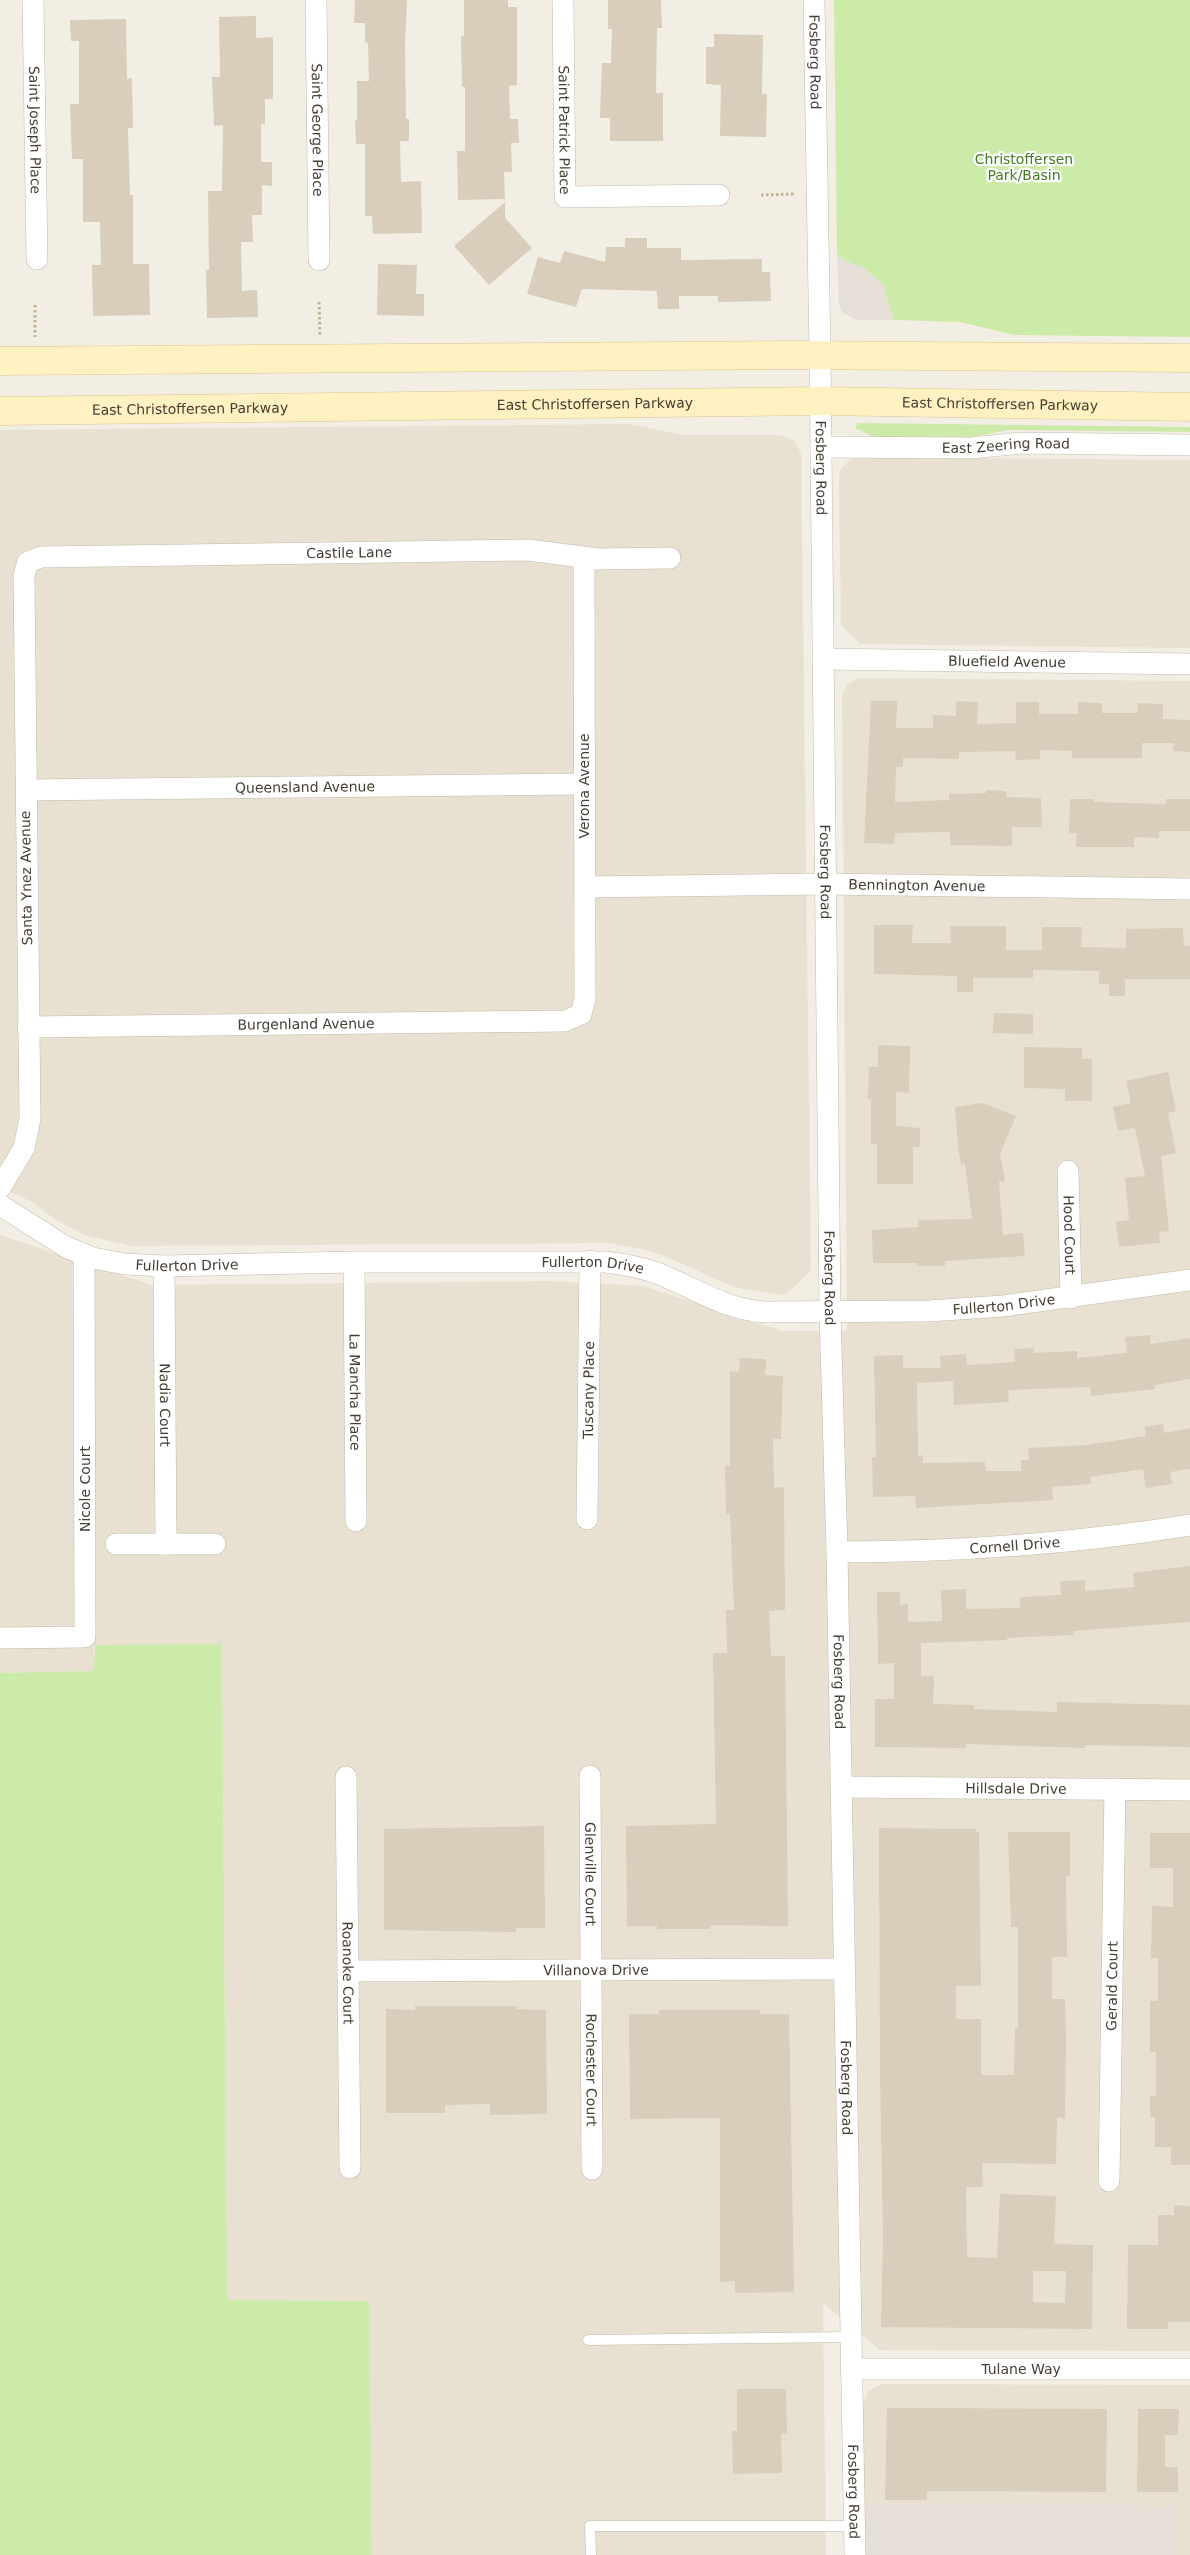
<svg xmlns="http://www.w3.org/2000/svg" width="1190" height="2555" font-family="'DejaVu Sans',sans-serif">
  <rect width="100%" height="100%" fill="#f3eee3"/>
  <g fill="#e8e1d1">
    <path d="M628 424 684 435H781L794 441 801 453 811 1270 786 1295 773 1294 734 1287 662 1255 638 1248 609 1243 131 1246 84 1235 56 1220 32 1202 0 1187V430Z"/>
    <path d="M863 457 1190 460V648L860 644 841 625 839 481 840 471 846 463 854 458Z"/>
    <path d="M856 678 1190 681V2351L880 2350 823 2303 826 2555H372L369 2301 227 2300 222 1644 94 1646V1671L0 1673V1235L152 1285 550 1281 643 1286 782 1331H847L842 695 846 686Z"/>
    <path d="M882 2384 1190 2385V2555H1177L1176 2506 862 2505 863 2403 869 2390Z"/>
  </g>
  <g fill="#e5dfd8">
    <path d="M837 255 856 266 859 263 887 287 884 291 894 320H856L842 312 839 304Z"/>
    <path d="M862 2505 1176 2506 1177 2555H863Z"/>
  </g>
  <g fill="#cceba8">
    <path d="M834 0H1190V337L1014 335 960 322 894 320 884 291 887 287 859 264 856 266 837 255Z"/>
    <path d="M857 423 1190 427V432L1009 430 962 439 880 440 855 428Z"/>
    <path d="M222 1644 227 2300 369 2301 372 2555H0V1673L94 1671 95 1645Z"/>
  </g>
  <g fill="#d9cdbb" fill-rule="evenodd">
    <path d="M355 0H407L405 43 406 119H409V141H400L401 182 421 181 422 233 373 234 372 216H365V144H356L355 120H357V81H369L368 43 365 42V23H354Z"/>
    <path d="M464 0H508V7H517V85L509 86 510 119H518L519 143H511L512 172H504L505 199 458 200 457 151H465V87H462L461 36H464Z"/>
    <path d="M608 0H661L662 28H657L656 93H663V141H610V118H600L602 63H611L612 29H608Z"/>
    <path d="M256 16V38L273 37V99H265V124H261V162H272V186L262 185V215H252L253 242H241L242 291 257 290 258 317 207 318 206 270H209L208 191H222L223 125 214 126 212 77H220L219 17Z"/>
    <path d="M126 19 127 79 132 78 133 128H128L130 195H133V264H149L150 315 93 316 92 265H101L100 222H83V159H72L70 104H79V41H71L70 20Z"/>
    <path d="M714 34 763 35 762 94H767L766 137 720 136 721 85 706 84V47H714Z"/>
    <path d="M505 202V218L532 248 489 285 454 246Z"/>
    <path d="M625 238H647V248H681V260L762 259V272H770L771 301 718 302V296H679V309H658L657 291 582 289 576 307 527 294 538 257 560 263 564 251 605 262 606 247H625Z"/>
    <path d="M378 264 417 265 416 294H424V316L377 315Z"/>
    <path d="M871 701H897L896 728H933V715L956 716V701L978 702 977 724 1016 723V702H1039V714H1078V702L1102 703V713H1137L1138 703 1163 704V719L1190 720V752L1173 751 1174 743H1142V758H1072V751L1040 750V759L1016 760 1015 751 959 752V759L903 758V767H896L895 802 949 800V794L986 793V790L1006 791V797L1041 798 1042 827H1012V846L950 845V832L895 833 894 844 864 843Z"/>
    <path d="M1070 799H1094V802L1166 804V799H1190V831H1159V838L1134 837V847H1076L1077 833H1069Z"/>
    <path d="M874 925H913L912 943H951L950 926H1006V950H1042V927H1082L1081 947 1126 948V929L1183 928 1184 946H1190V979H1125V996H1109V984H1099V971L1033 970V978H973V992H957V976L874 974Z"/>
    <path d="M994 1013 1033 1014V1034L993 1033Z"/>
    <path d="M878 1045 910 1046 909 1093 896 1092V1126L920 1128V1147H913V1184H877V1144H871V1099H868L869 1067H878Z"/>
    <path d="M1024 1047 1082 1048V1059H1092V1101H1065V1089L1024 1088Z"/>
    <path d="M1168 1072 1176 1111 1168 1113 1176 1153 1161 1156 1169 1231 1159 1232 1160 1243 1119 1247 1116 1222 1129 1220 1125 1178 1145 1176 1135 1128 1118 1131 1113 1107 1131 1103 1126 1081Z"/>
    <path d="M982 1103 1016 1116 1000 1154 1005 1181 999 1182 1003 1235 1023 1233 1025 1256 945 1261V1266H917V1263H873L872 1230 918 1227V1220L972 1219 965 1163 961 1164 958 1147 955 1107Z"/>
    <path d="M1150 1335 1151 1344 1190 1338V1379L1155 1385V1389L1091 1396 1090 1387 1008 1390 1009 1402 954 1405 953 1381 917 1383 918 1456 923 1455V1463L985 1462 986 1471H1021V1460H1029L1028 1448 1087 1445 1146 1436 1145 1427 1163 1424 1164 1433 1190 1428V1469L1170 1472 1172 1484 1146 1488 1143 1469 1090 1477 1091 1484 1052 1487 1053 1500 916 1508 915 1496 873 1497 872 1457H876L874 1356 903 1355V1368H941L940 1356 966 1354 967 1365 1015 1362 1014 1349 1034 1348V1353L1077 1351V1358L1127 1353 1125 1337Z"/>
    <path d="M740 1358 766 1359 765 1375 783 1376 781 1439H773L774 1488 784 1487 785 1610 769 1611 771 1656H785L788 1926 710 1925V1929H657V1926H627L626 1826 716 1824 713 1653H727L726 1610H734L730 1514 726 1515 725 1466H730V1371L739 1372Z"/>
    <path d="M1190 1566V1622L1074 1631V1635L1007 1638V1640L921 1643V1676H934L933 1704 974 1705V1709L1057 1712V1702L1190 1705V1747L1085 1745V1748L966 1744V1748L875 1747V1699H894V1663L878 1664 877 1592H900V1605L908 1604V1622L942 1621 941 1590 966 1589V1609L1020 1608V1597L1061 1595 1060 1581 1085 1580V1591L1134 1587 1133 1573Z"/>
    <path d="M544 1826 545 1928H516V1932L384 1930V1829Z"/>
    <path d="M879 1828 976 1829V1832H979L981 1986H956V2019H981V2073L983 2075H1014L1015 2028H1018V1927H1011L1008 1832H1070V1876H1066L1067 1957H1052V1999H1065L1066 2036 1065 2118 1057 2117 1056 2164 982 2163 983 2187H966L967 2257 997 2258 1000 2194 1056 2196 1054 2244 1093 2245 1092 2329 881 2327 883 2238 880 2069ZM1033 2271H1066L1065 2303 1033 2302Z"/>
    <path d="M1150 1833H1190V2165H1171V2147H1155V2117H1150V2096H1156V2052H1150V2001H1158V1958H1151L1152 1906 1173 1907V1868H1150Z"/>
    <path d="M415 2006H516V2009L546 2010 547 2114 490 2115V2104L445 2105V2113H386V2009L415 2010Z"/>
    <path d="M659 2010H760V2014H789L794 2292 735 2293V2281L720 2282V2118L630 2119 629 2014H659Z"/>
    <path d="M1174 2205 1190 2206V2322H1168V2329H1127L1128 2245H1158V2215H1174Z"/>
    <path d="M737 2389H786L787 2434H781L782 2473 733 2474 732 2431H737Z"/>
    <path d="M887 2408 1107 2409 1106 2492 927 2491V2500H885Z"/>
    <path d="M1138 2409H1179L1178 2435H1165V2467H1178V2492H1137Z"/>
  </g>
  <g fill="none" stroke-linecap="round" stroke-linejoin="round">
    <defs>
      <g id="lane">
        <path d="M588 2340 851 2337"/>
        <path d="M591 2555 590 2526H854"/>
      </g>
      <g id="street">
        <path id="s1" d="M33 0 37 259"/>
        <path id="s2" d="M316 0 319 260"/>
        <path id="s3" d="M563 0 565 197 719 195"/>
        <path id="s4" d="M814 0 820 355 830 1312 837 1552 855 2555"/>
        <path id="s5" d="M821 447 971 448 1022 443 1190 445"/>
        <path id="s6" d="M823 659 1190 664"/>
        <path id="s7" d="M26 790 584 784"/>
        <path id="s8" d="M585 887 824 884 1190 889"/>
        <path id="s9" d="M28 1027 565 1021 581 1014 585 999 584 558"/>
        <path id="s10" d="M1068 1171 1071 1298"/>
        <path id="s11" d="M0 1188 24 1148 30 1119 24 575 28 562 41 557 528 550 598 559 670 558"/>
        <path id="s12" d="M0 1205 66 1247 93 1258 125 1264 164 1266 354 1262H605C622 1264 640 1267 657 1273 694 1288 724 1309 765 1312L929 1311 1003 1306 1190 1280"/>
        <path id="s13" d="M354 1262 356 1521"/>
        <path id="s14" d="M164 1266 166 1544"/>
        <path id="s15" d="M587 1519 590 1261"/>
        <path d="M116 1544H215"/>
        <path id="s16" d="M837 1552C956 1552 1073 1544 1190 1525"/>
        <path d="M0 1638 85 1637 84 1255"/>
        <path id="s17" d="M590 1776 592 2169"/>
        <path id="s18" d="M346 1777 350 2168"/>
        <path id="s19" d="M841 1787 1190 1790"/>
        <path id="s20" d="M348 1971 843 1969"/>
        <path id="s21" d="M1109 2181 1115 1789"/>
        <path id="s22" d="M851 2369H1190"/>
      </g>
      <g id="secondary">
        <path d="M0 361 791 355 1190 358"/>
        <path id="s23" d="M0 411 821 401 1190 407"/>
      </g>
    </defs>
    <use href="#lane" stroke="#c2b9a8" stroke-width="11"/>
    <use href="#street" stroke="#c2b9a8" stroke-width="22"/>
    <use href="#secondary" stroke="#dac790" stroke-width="29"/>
    <g stroke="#c2b395" stroke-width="3" stroke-dasharray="2.5 2.5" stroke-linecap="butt">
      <path d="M761 195 796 194"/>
      <path d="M319 302 320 336"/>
      <path d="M35 305V337"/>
    </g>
    <use href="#lane" stroke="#fff" stroke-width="10"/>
    <use href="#street" stroke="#fff" stroke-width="21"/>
    <use href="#secondary" stroke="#fff1c1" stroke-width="28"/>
  </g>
  <g text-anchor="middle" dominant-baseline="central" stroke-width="4.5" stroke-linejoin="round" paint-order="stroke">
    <g font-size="14" fill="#453e33" stroke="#fff">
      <text stroke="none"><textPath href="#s4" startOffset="62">Fosberg Road</textPath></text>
      <text stroke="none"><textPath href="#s3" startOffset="130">Saint Patrick Place</textPath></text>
      <text stroke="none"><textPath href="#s1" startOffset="130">Saint Joseph Place</textPath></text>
      <text stroke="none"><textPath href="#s2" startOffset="130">Saint George Place</textPath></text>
      <text stroke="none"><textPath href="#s23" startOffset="595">East Christoffersen Parkway</textPath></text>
      <text stroke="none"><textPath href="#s23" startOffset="1000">East Christoffersen Parkway</textPath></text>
      <text stroke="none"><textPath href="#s23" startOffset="190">East Christoffersen Parkway</textPath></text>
      <text stroke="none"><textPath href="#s5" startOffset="185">East Zeering Road</textPath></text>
      <text stroke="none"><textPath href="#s4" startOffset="468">Fosberg Road</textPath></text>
      <text stroke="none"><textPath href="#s11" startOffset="956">Castile Lane</textPath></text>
      <text stroke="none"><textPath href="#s6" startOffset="184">Bluefield Avenue</textPath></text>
      <text transform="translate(584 786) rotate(-90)">Verona Avenue</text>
      <text stroke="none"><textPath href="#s7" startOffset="279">Queensland Avenue</textPath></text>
      <text stroke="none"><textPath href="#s4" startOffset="872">Fosberg Road</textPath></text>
      <text transform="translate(26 878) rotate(-91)">Santa Ynez Avenue</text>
      <text stroke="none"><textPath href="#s8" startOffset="332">Bennington Avenue</textPath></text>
      <text stroke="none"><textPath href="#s9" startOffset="278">Burgenland Avenue</textPath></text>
      <text stroke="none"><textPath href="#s10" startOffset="64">Hood Court</textPath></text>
      <text stroke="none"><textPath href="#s12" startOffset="202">Fullerton Drive</textPath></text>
      <text stroke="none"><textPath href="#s12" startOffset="608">Fullerton Drive</textPath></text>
      <text stroke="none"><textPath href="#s4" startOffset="1278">Fosberg Road</textPath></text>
      <text stroke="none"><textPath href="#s12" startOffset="1028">Fullerton Drive</textPath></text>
      <text stroke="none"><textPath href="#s15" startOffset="129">Tuscany Place</textPath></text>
      <text stroke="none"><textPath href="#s13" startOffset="130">La Mancha Place</textPath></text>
      <text stroke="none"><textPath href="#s14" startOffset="139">Nadia Court</textPath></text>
      <text transform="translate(85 1489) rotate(-90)">Nicole Court</text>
      <text stroke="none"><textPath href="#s16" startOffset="178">Cornell Drive</textPath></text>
      <text stroke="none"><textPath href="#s4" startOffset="1682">Fosberg Road</textPath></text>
      <text stroke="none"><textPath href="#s19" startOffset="175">Hillsdale Drive</textPath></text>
      <text stroke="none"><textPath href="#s17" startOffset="98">Glenville Court</textPath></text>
      <text stroke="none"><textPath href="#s20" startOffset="248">Villanova Drive</textPath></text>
      <text stroke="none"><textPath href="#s18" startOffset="196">Roanoke Court</textPath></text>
      <text stroke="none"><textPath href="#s21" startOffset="195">Gerald Court</textPath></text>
      <text stroke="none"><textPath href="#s17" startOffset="294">Rochester Court</textPath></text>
      <text stroke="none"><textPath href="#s4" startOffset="2088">Fosberg Road</textPath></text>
      <text stroke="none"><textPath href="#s22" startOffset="170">Tulane Way</textPath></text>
      <text stroke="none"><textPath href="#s4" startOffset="2492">Fosberg Road</textPath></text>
    </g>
    <g font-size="14" fill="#437c22" stroke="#fff">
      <text x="1024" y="159">Christoffersen<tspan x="1024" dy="16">Park/Basin</tspan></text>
    </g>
  </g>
</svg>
